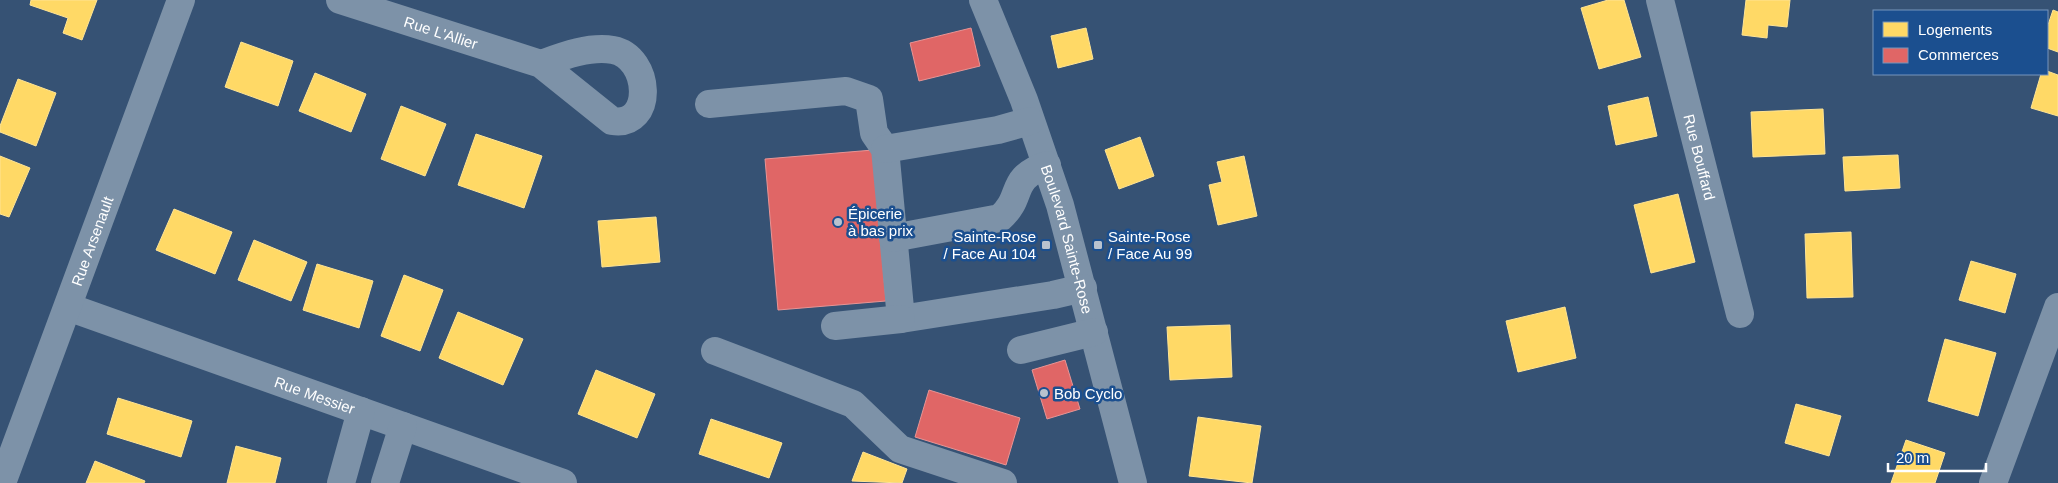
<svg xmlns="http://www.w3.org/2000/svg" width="2058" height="483" font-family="Helvetica,sans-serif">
  <rect width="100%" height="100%" fill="#365274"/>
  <g fill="#ffd966" stroke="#ffe494">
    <path d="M31 0H97L82 40 63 33 68 18 30 5Z"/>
    <path d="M1608 0H1624L1641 57 1599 69 1581 8Z"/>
    <path d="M1746 0H1790L1787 27 1768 25 1767 38 1742 35Z"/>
    <path d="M2053 10 2058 12V52L2047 48V28Z"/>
    <path d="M1086 28 1093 59 1058 68 1051 36Z"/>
    <path d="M241 42 293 61 278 106 225 87Z"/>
    <path d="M2047 71 2058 75V116L2031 108 2041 74H2047Z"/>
    <path d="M315 73 366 94 351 132 299 111Z"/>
    <path d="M18 79 56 93 36 146 0 132V126Z"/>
    <path d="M1648 97 1657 136 1616 145 1608 106Z"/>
    <path d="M401 106 446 124 425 176 381 159Z"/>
    <path d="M1823 109 1825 154 1753 157 1751 112Z"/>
    <path d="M476 134 542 156 524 208 458 185Z"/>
    <path d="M1140 137 1154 176 1119 189 1105 150Z"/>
    <path d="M1898 155 1900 188 1845 191 1843 157Z"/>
    <path d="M0 156 30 168 9 217 0 214Z"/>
    <path d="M1244 156 1257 216 1218 225 1209 185 1222 182 1217 162Z"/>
    <path d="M1678 194 1695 262 1651 273 1634 205Z"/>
    <path d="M174 209 232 232 215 274 156 250Z"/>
    <path d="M656 217 660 262 602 267 598 221Z"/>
    <path d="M1851 232 1853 297 1807 298 1805 234Z"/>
    <path d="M254 240 307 262 291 301 238 280Z"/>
    <path d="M1971 261 2016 274 2005 313 1959 300Z"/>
    <path d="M317 264 373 281 359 328 303 310Z"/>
    <path d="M404 275 443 290 420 351 381 336Z"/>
    <path d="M1565 307 1576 358 1518 372 1506 321Z"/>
    <path d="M458 312 523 339 503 385 439 358Z"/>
    <path d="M1230 325 1232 377 1170 380 1167 327Z"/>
    <path d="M1945 339 1996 353 1978 416 1928 401Z"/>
    <path d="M596 370 655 394 637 438 578 414Z"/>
    <path d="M118 398 192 421 181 457 107 434Z"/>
    <path d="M1796 404 1841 416 1829 456 1785 443Z"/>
    <path d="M1198 417 1261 426 1252 483 1189 476Z"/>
    <path d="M711 419 782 443 769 478 699 454Z"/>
    <path d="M1906 440 1945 453 1935 483H1891Z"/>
    <path d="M236 446 281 458 275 483H227Z"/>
    <path d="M863 452 907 469 902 483 852 481Z"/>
    <path d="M95 461 145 481 144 483H86Z"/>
  </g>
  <g fill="#e06666" stroke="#e99494">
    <path d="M971 28 980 66 919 81 910 43Z"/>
    <path d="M873 150 886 301 778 310 765 159Z"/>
    <path d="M1065 360 1080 409 1047 419 1032 370Z"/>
    <path d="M929 390 1020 418 1006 465 915 437Z"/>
  </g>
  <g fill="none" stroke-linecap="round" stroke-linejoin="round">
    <g stroke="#7d92a8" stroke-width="28">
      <path id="s1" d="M340 0 541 64 612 121C655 128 651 57 613 50 589 46 563 56 541 64"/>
      <path id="s2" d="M983 0 1024 100 1060 205 1133 483"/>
      <path id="s3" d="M1660 0 1740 314"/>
      <path d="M709 104 846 91 869 99 874 133 885 149 901 319 1053 295 1083 288"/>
      <path d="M885 149 998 130 1030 121"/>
      <path d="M893 238 1000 218C1025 196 1007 179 1047 165"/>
      <path id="s4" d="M68 307 563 483"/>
      <path d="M835 326 901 319"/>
      <path d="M1021 350 1094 332"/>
      <path d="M715 351 853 404 900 449 1003 483"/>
      <path id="s5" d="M2 483 181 0"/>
      <path d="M341 483 361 411"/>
      <path d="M385 483 403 426"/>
      <path d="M1993 483 2058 307"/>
    </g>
  </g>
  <g fill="#b9c2ce" stroke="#1b4f8f" stroke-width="2">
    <circle cx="838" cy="222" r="5"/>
    <rect x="1041" y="240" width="10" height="10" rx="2.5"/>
    <rect x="1093" y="240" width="10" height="10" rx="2.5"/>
    <circle cx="1044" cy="393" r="5"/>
  </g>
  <g text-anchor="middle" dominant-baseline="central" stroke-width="5" stroke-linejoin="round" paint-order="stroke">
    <g font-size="15" fill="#fff" stroke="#1b4f8f">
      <text stroke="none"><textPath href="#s1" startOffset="106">Rue L'Allier</textPath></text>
      <text stroke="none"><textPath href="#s3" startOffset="162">Rue Bouffard</textPath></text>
      <text stroke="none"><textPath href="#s2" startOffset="254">Boulevard Sainte-Rose</textPath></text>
      <text stroke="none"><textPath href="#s5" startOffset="258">Rue Arsenault</textPath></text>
      <text stroke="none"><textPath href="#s4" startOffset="262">Rue Messier</textPath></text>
    </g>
    <g font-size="15" fill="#fff" stroke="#1b4f8f" text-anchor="start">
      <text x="848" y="213">Épicerie<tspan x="848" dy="17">à bas prix</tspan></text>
      <text x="1036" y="236" text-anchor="end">Sainte-Rose<tspan x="1036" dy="17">/ Face Au 104</tspan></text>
      <text x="1108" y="236">Sainte-Rose<tspan x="1108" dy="17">/ Face Au 99</tspan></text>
      <text x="1054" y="393">Bob Cyclo</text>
    </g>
  </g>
  <rect x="1873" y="10" width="175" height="65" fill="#1b4f8f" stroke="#7695bc"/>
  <rect x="1883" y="22" width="25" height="15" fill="#ffd966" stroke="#7695bc"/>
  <text x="1918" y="35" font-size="15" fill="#ffffff">Logements</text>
  <rect x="1883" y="48" width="25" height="15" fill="#e06666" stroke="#7695bc"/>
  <text x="1918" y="60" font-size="15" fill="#ffffff">Commerces</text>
  <path d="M1888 463v8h98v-8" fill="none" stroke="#ffffff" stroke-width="2.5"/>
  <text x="1896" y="463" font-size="15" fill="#ffffff" stroke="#1b4f8f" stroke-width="4" paint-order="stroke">20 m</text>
</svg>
